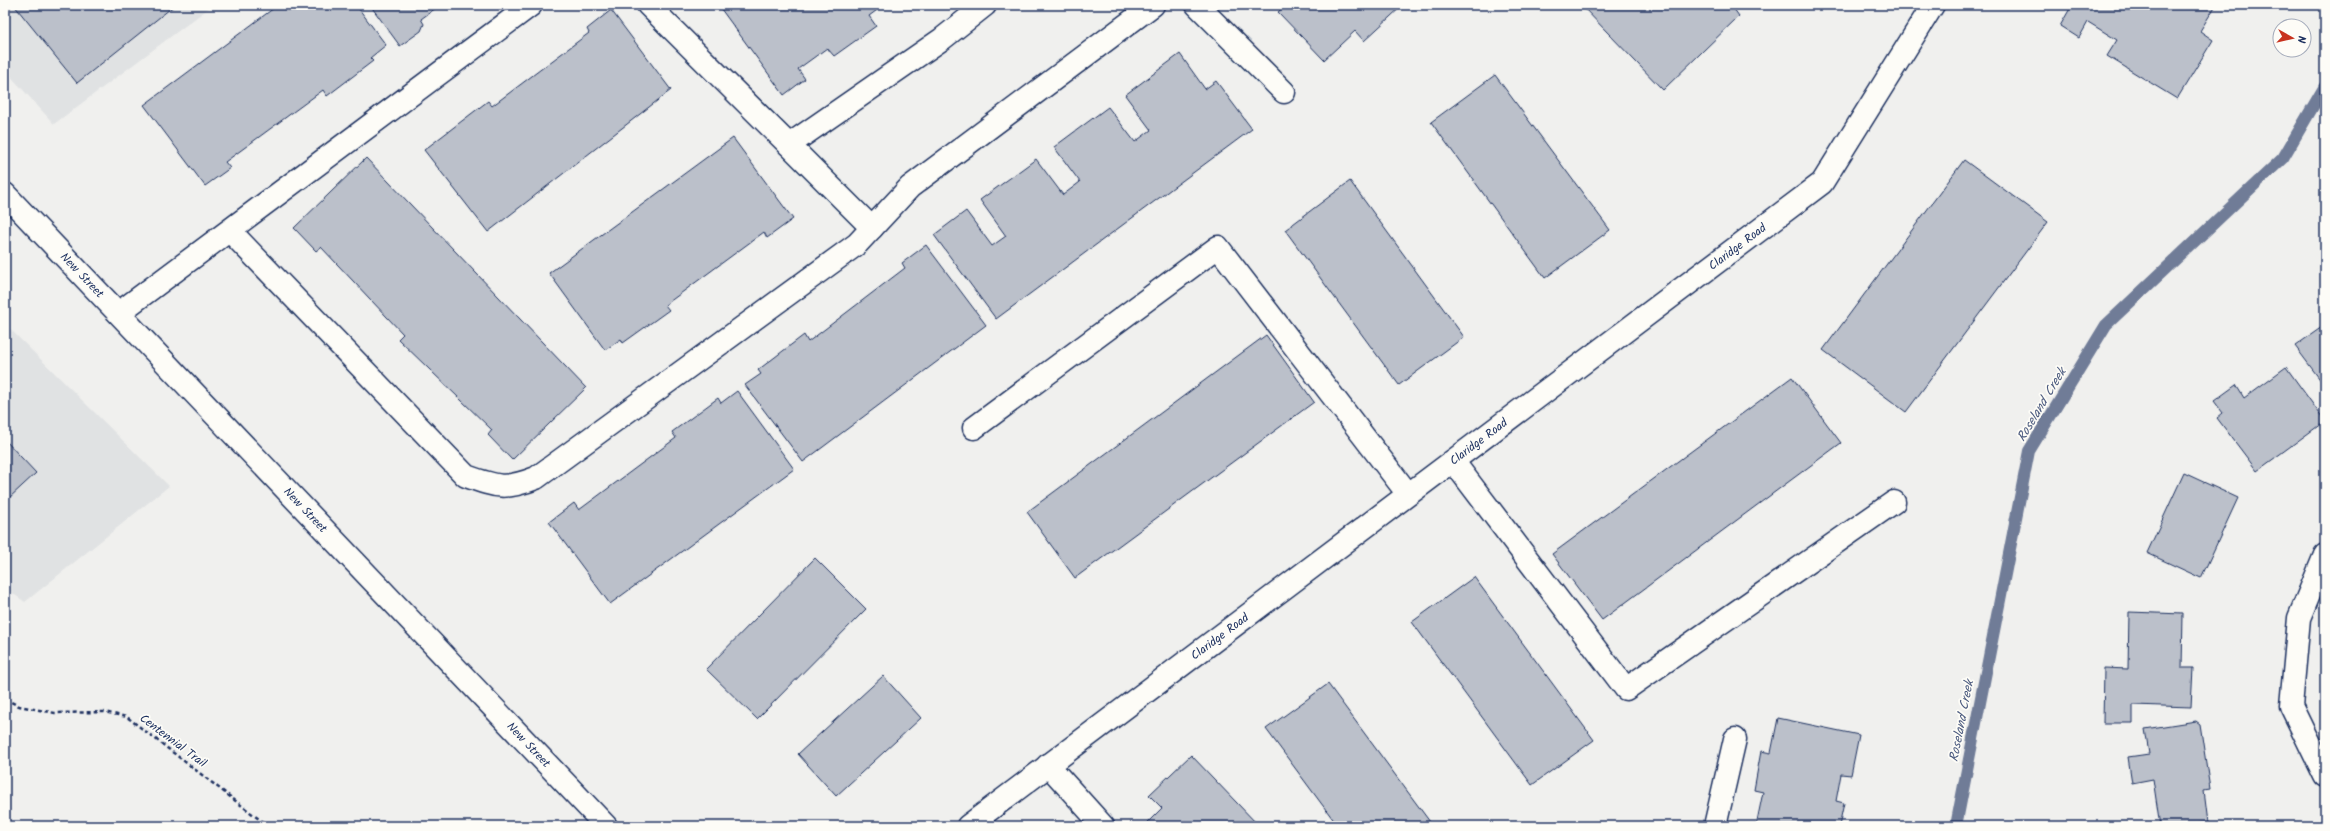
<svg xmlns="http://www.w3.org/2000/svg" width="2330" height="831" font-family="Kalam,sans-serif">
  <rect width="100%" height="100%" fill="#f0f0ee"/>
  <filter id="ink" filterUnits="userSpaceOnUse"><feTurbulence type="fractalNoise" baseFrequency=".025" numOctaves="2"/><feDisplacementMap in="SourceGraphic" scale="8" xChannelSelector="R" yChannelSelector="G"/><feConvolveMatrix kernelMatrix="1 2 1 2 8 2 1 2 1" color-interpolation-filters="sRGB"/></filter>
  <g filter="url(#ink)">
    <g fill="#e0e2e3">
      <path d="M5 5H213L54 124 5 70Z"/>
      <path d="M5 324 169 486 25 602 5 588Z"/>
    </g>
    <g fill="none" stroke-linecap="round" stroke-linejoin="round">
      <path stroke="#6f7b97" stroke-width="12" d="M1956 826 2029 451 2106 325 2283 158 2325 86"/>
    </g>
    <g fill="#bbc0ca" stroke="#1b2f5e">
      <path d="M14 5H175L77 83Z"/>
      <path d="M278 5H356L386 45 370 58 373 61 327 96 323 90 225 162 230 168 205 186 144 105Z"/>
      <path d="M370 5H440L421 19 424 24 421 31 400 46Z"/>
      <path d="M718 5H884L869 16 876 26 834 56 827 48 798 69 805 79 784 95Z"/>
      <path d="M1286 5H1403L1364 41 1355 31 1324 60 1278 12Z"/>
      <path d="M1581 5H1731L1739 16 1663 90Z"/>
      <path d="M2072 5H2216L2200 31 2213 40 2177 99 2107 56 2117 40 2088 22 2079 38 2060 26Z"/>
      <path d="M611 10 671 90 488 232 424 150 488 101 492 106 589 33 587 29Z"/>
      <path d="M1180 54 1205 89 1216 81 1252 129 996 319 934 235 966 211 992 246 1006 236 980 200 1036 159 1063 195 1080 182 1054 147 1108 107 1135 142 1151 130 1125 95Z"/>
      <path d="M1495 75 1610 230 1545 278 1431 122Z"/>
      <path d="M733 138 793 219 767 238 764 232 665 305 669 310 623 343 621 339 605 350 549 273Z"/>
      <path d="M366 158 586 388 512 460 488 435 492 430 398 339 403 334 321 247 316 251 294 228Z"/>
      <path d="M1964 160 2048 222 1906 412 1823 350Z"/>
      <path d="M1350 181 1464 337 1399 385 1285 230Z"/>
      <path d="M926 245 986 325 803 462 745 385 761 374 758 370 804 335 808 342 905 268 902 263Z"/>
      <path d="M2322 327H2325V386L2295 346Z"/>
      <path d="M1266 335 1314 402 1075 578 1027 512Z"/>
      <path d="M2286 367 2325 421 2257 471 2217 418 2223 413 2214 401 2236 385 2244 398Z"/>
      <path d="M1792 377 1841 443 1602 620 1552 554Z"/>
      <path d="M737 391 794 469 610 604 549 522 574 503 579 510 676 438 672 432 718 398 721 403Z"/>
      <path d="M5 440 36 473 9 498 5 494Z"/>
      <path d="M2184 473 2238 498 2201 578 2147 553Z"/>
      <path d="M815 558 866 609 757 719 706 669Z"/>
      <path d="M1474 577 1594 740 1532 785 1412 622Z"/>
      <path d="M2129 612 2183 614 2182 668H2193L2191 707 2133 705V723H2103L2104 668 2128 669Z"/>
      <path d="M883 676 921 718 836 796 798 754Z"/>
      <path d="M1328 684 1433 826H1338L1266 729Z"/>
      <path d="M1778 718 1859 735 1851 775 1841 774 1836 801 1844 803 1839 826H1756L1763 792 1754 790 1761 751 1771 753Z"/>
      <path d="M2196 721 2200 724 2210 789 2204 790 2208 822 2180 826H2160L2153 779 2132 783 2128 757 2149 754 2145 729Z"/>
      <path d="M1191 755 1259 826H1151L1148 822 1162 808 1149 795Z"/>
    </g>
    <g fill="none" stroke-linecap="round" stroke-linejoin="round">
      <defs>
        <g id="lane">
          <path d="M648 5 789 145 942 39 985 5"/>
          <path d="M1197 5 1284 92"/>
          <path d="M789 145 872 228"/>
          <path d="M230 231 466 476C497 487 505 490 536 478L857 244 910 187 1153 5"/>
          <path d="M120 312 531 5"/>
          <path d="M974 428 1218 247 1408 494"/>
          <path d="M1453 461 1626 689 1894 502"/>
          <path d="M1048 765 1103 826"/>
          <path d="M1715 826 1735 739"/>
        </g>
        <g id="street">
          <path d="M2325 555 2299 618 2291 706 2325 776"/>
          <path id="s1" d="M968 826 1822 183 1933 5"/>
        </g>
        <g id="secondary">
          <path id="s2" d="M5 194 606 826"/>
        </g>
      </defs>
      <use href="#lane" stroke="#1b2f5e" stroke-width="25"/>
      <use href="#street" stroke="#1b2f5e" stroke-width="25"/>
      <use href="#secondary" stroke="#1b2f5e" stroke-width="25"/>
      <path stroke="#1b2f5e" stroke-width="2.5" stroke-dasharray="4 3" stroke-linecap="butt" d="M5 699 19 706 55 713 104 712 127 717 268 826"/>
      <use href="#lane" stroke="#fdfcf7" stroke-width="22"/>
      <use href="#street" stroke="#fdfcf7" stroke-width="22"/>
      <use href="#secondary" stroke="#fdfcf7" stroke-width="22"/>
    </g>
  </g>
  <g text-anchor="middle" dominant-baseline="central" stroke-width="3.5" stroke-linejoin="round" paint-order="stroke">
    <g font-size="12" fill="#1b2f5e" stroke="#fdfcf7">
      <text stroke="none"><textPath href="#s1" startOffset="963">Claridge Road</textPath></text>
      <text stroke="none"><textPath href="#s2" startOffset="112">New Street</textPath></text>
      <text stroke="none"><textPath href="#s1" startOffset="639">Claridge Road</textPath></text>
      <text stroke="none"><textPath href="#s2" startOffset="436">New Street</textPath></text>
      <text stroke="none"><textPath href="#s1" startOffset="315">Claridge Road</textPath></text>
      <text transform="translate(173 741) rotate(37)">Centennial Trail</text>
      <text stroke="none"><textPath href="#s2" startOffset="760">New Street</textPath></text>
    </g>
    <g font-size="13" font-style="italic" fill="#4c5b7f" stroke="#fdfcf7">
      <text transform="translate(2042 405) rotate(-59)">Roseland Creek</text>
      <text transform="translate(1962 721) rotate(-79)">Roseland Creek</text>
    </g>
  </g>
  <rect width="2330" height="831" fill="none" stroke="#fdfcf7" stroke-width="20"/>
  <rect x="10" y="10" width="2310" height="811" fill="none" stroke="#1b2f5e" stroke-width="1.5" filter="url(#ink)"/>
  <g transform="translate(2292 38) rotate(98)"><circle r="19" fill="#fdfcf7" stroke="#a3aaba"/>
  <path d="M0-3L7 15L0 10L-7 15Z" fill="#c8321e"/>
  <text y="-6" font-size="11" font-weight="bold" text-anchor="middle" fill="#1b2f5e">N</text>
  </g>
</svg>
